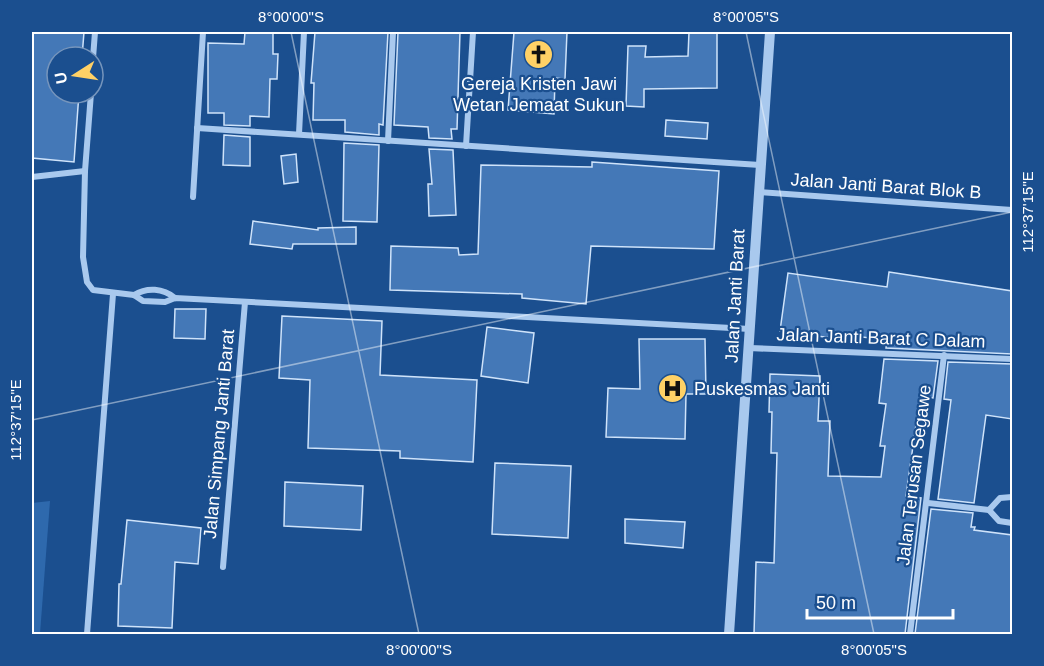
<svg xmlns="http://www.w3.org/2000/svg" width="1044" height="666" font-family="Arial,sans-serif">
  <rect width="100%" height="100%" fill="#1b4f8f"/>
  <path fill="#2e69ad" d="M50 501 40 634H32V503Z"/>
  <g fill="#4478b7" stroke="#cfe3fa" stroke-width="1.5">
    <path d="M32 32H84L82 57H57V93H79L74 162 32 158Z"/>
    <path d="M245 32H273V54H278L277 79H270L269 117 250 116V126L224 125V113H208V43L244 44Z"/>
    <path d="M315 32H388L383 125 379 124V135L345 132V120H313L314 83H311Z"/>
    <path d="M398 32H460L457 129H451L452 139 429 138 428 127 394 125Z"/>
    <path d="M514 32H567L565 79 555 78 554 114 508 110Z"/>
    <path d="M689 32H717V88L644 89V107L626 106 628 46H646L645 57 688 56Z"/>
    <path d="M666 120 708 123 707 139 665 136Z"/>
    <path d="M224 135 250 137V166L223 165Z"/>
    <path d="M344 143 379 145 377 222 343 221Z"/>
    <path d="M429 149 453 150 456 215 429 216 428 184H432Z"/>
    <path d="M296 154 298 182 284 184 281 156Z"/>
    <path d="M592 162 719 171 714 249 591 246 586 304 522 298V294L390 290 391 246 458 248 459 255 478 254 481 165 592 167Z"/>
    <path d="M253 221 318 230V228L356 227V244H293L292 249 250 244Z"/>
    <path d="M889 272 1012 291V354L886 348 887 340 854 336V341L780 331 788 273 887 287Z"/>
    <path d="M175 309H206L205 339 174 338Z"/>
    <path d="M282 316 382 321 380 375 477 380 473 462 400 458V451L308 448 310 380 279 378Z"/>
    <path d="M487 327 534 333 528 383 481 376Z"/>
    <path d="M639 339H705L706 394H686L685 439 606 437 608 388 640 389Z"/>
    <path d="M884 359 938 361 933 398 920 396 906 496 921 498 905 634H754L756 562 774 563 777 453H771L772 412H769L770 374 820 376 818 421H830L828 476 881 477 885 446H880L886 404 879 403Z"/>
    <path d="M948 362 1012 364V419L986 415 974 503 938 499 951 400 944 399Z"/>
    <path d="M495 463 571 466 568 538 492 534Z"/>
    <path d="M285 482 363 486 361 530 284 526Z"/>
    <path d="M931 509 973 513 971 527H975L974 530 1012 535V634H915Z"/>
    <path d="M625 519 685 522 683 548 625 543Z"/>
    <path d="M127 520 201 528 198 564 175 562 172 628 118 626 119 584H121Z"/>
  </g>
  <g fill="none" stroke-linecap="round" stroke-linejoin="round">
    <g stroke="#a9c9ee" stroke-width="6">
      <path d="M93 58 95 32"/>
      <path d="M91 93 85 171 83 257 87 282 93 290 134 295 143 301 165 302 175 298 750 329"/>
      <path d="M197 128 760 165"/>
      <path d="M299 134 304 32"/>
      <path d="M388 141 393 32"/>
      <path d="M466 146 473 32"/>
      <path d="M32 177 85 171"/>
      <path d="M758 192 1012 210"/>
      <path d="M193 197 203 32"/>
      <path d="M134 295C147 287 163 288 175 298"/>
      <path d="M749 348 1012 359"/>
      <path d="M928 503 989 510 999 521 1012 523"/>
      <path d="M989 510 1000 498 1012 497"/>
      <path d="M223 567 245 302"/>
      <path d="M87 634 113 294"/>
      <path d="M910 634 944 355"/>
    </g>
    <path stroke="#a9c9ee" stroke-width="10" d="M729 634 770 32"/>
  </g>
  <path fill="none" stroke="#fff" stroke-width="1.5" stroke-opacity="0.45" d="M291 32 419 634M746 32 874 634M32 420 1012 212"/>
  <defs>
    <symbol id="church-disc" viewBox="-11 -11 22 22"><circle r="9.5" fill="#ffd166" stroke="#1b4f8f"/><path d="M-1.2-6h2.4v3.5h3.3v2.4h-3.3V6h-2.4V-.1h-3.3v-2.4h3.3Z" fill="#111"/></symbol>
    <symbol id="hospital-disc" viewBox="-11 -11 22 22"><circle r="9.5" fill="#ffd166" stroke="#1b4f8f"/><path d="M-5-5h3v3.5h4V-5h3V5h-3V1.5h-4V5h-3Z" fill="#111"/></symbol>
  </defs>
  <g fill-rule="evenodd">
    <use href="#church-disc" x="522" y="38" width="33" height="33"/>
    <use href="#hospital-disc" x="656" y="372" width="33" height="33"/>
  </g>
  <g text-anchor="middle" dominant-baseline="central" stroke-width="4.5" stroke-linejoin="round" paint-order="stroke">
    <g font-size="18" fill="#fff" stroke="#1b4f8f">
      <text x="539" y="84">Gereja Kristen Jawi<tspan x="539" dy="21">Wetan Jemaat Sukun</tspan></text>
      <text x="694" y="389" text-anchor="start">Puskesmas Janti</text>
    </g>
    <g font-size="18" fill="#fff" stroke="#1b4f8f">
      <text transform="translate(886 186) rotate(4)">Jalan Janti Barat Blok B</text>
      <text transform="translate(735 296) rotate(-87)">Jalan Janti Barat</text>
      <text transform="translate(881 338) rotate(2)">Jalan Janti Barat C Dalam</text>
      <text transform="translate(219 434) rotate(-85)">Jalan Simpang Janti Barat</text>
      <text transform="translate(914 475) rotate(-83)">Jalan Terusan Segawe</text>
    </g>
  </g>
  <rect width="1044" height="666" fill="none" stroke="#1b4f8f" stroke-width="66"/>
  <g transform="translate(75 75) rotate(258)"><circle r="28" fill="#1b4f8f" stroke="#7695bc" stroke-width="1.5"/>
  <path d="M0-4.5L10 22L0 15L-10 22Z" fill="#ffd166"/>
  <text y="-9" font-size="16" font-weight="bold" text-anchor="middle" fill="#ffffff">U</text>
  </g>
  <path d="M807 609v9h146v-9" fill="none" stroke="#ffffff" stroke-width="3"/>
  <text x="816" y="609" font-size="18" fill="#ffffff" stroke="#1b4f8f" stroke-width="4.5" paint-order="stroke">50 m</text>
  <rect x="33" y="33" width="978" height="600" fill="none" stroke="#fff" stroke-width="2"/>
  <g font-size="15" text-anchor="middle" fill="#fff">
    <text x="291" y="22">8°00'00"S</text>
    <text x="746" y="22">8°00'05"S</text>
    <text transform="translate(1028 212) rotate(-90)" y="5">112°37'15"E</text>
    <text transform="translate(16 420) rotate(-90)" y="5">112°37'15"E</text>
    <text x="419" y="655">8°00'00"S</text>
    <text x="874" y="655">8°00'05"S</text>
  </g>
</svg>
